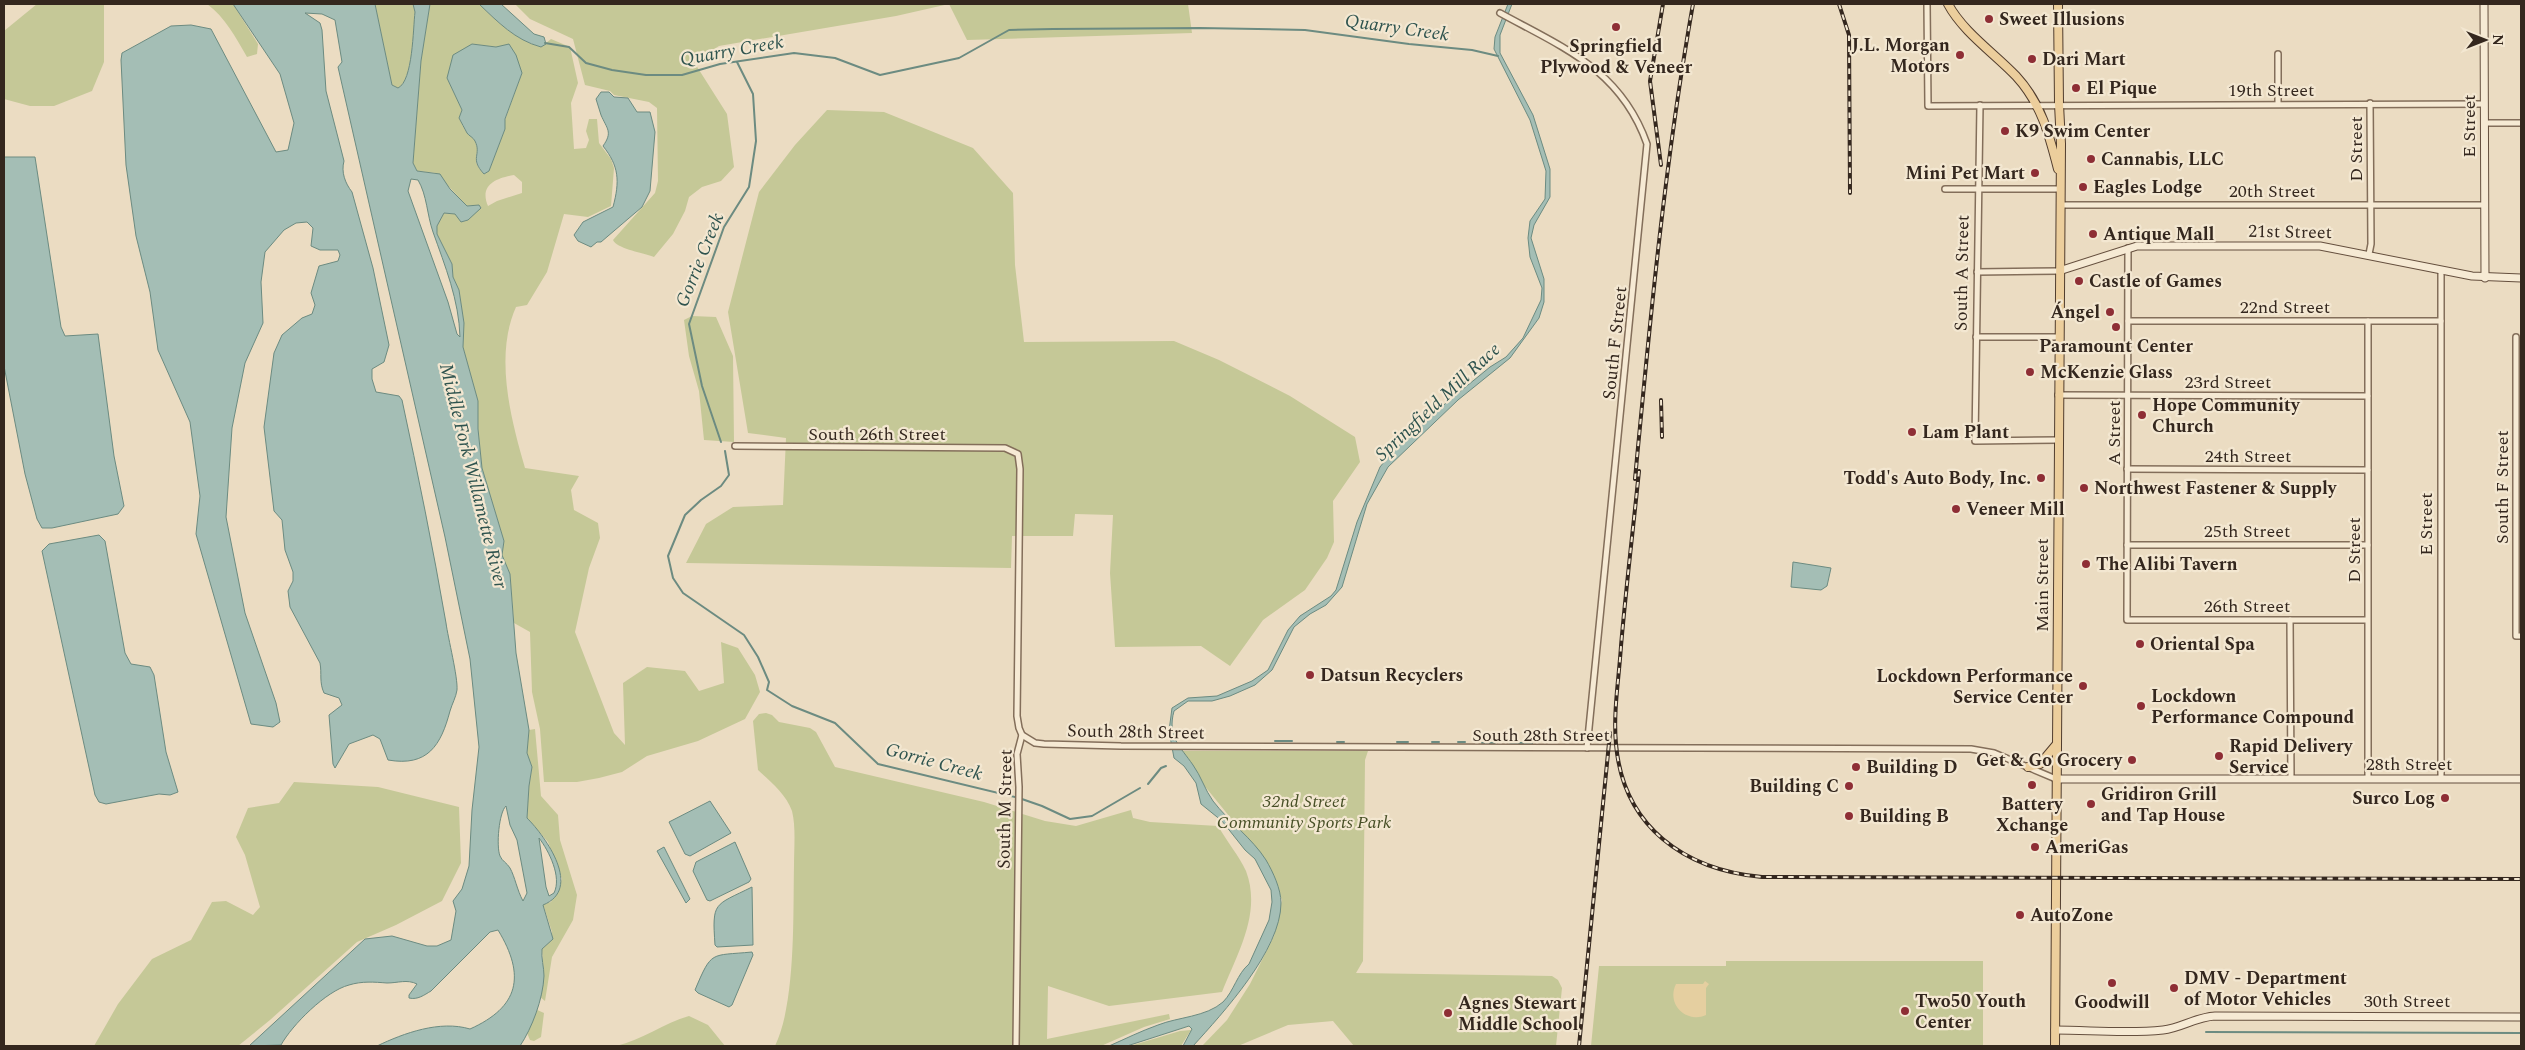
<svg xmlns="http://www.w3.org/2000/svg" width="2525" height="1050" font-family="Spectral,serif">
  <rect width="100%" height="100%" fill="#ebdcc2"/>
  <g fill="#c5c897" fill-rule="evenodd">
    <path d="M37 4H104V62L92 91 54 106H30L4 99V31Z"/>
    <path d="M207 4H233L258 44 257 54 247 57C236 38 225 17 207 4Z"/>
    <path d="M375 4H413L415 12C413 29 413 81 398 88L392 85Z"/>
    <path d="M430 4H479C498 22 515 40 541 47L551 39 570 47 578 83 571 103 574 149 586 148 589 140 586 131 589 119H597L599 143 611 159 614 168 611 206 588 217 564 214 547 272 527 305 516 307C494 356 511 420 525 468L579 476 571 490 574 510 598 523 600 538 589 568 575 632 614 733 625 745 623 683 647 667 685 671 699 691 724 683 721 642 738 648 755 675 760 692 745 719 698 741 647 756 622 772 599 778 577 782H544L540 729 532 692 530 632 514 623 510 574 502 555 504 541 482 468 478 429V401L463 347 464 323 459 290 453 277 452 264 437 234V226L444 213 456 214 461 222 468 220 479 205 467 206 436 173 417 171 413 163 421 61ZM472 44 496 47 522 73 505 120V129L489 171 484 174C468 158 482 156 475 141 473 137 469 136 467 133 464 129 462 123 459 118L462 110 447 78ZM514 175 522 182V193L497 201 488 206C479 185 496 178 514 175Z"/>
    <path d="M515 4H1188L1192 33 967 40 949 4 896 16 719 46 694 62 727 114 734 167 721 181 702 187 689 197 685 211 673 234 654 257C644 253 617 249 613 240L655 193 658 181 657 108 649 102 614 95 610 91 585 85 573 39 530 19Z"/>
    <path d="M827 110 884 112 973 148 1013 193 1015 265 1024 342 1174 341 1219 360 1290 396 1355 437 1360 462 1333 501 1334 542 1327 558 1305 590 1263 620 1230 666 1201 646 1115 647 1110 573 1113 515 1075 514 1073 536H1012L1011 568 686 563 706 524 733 507 783 505 786 438 748 433 728 312 759 192 795 145Z"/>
    <path d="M692 316 716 317 733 356 734 442 704 440 699 391 689 356 684 320Z"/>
    <path d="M766 713 772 715 779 722 810 728 816 732 835 767 984 802 1045 821 1076 826 1131 810 1133 818 1150 822 1218 826C1226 840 1239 856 1246 871 1262 913 1237 954 1222 992L1109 1006 1048 986 1047 1039 1169 1014 1170 1019 1144 1027 1101 1046H775C796 1003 793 914 794 865 794 848 796 827 792 811 786 794 771 782 758 770L753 721 759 714Z"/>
    <path d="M535 729 541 796 558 815 560 840 577 895 573 920 552 957 545 1001 540 997 544 976 542 949 552 939V932L543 904 551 902 562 879 548 842 527 818 529 786 532 767 527 753 529 730Z"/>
    <path d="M1176 751H1368L1365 760 1363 961 1356 973 1552 976 1558 980 1562 988 1556 1046H1354L1333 1021 1288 1025 1238 1046H1202L1227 1020 1250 984 1274 936 1282 900 1265 860Z"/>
    <path d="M294 782 378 787 459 807 461 863 442 901 396 925 357 942 270 1020 238 1046H94L118 1004 152 959 191 940 212 902 226 901 253 915 260 907 245 855 236 837 248 808 279 803Z"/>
    <path d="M1726 961H1983V1046H1591L1599 966H1726Z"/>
    <path d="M535 1009 544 1013 541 1037 534 1041 530 1040 527 1033Z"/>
    <path d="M689 1016 708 1025 725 1046H616C642 1040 664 1023 689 1016Z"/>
    <path d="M1191 1030 1181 1046H1130L1180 1031Z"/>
  </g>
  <path fill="#e5cfa0" d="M1705 981 1709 984 1706 988V1015C1686 1024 1666 1004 1676 984H1703Z"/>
  <g fill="#a4beb5" stroke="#6c8b81" fill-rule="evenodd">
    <path d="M233 4H375L392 85 398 88C413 81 413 29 415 12L413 4H430L421 61 413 163 417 171 440 174 450 189 467 206 479 205 481 208 468 220 461 222 455 214 444 213 437 226V234L452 264 453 277 459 290 464 323 463 347 478 401V429L482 468 504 541 502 555 510 574 516 653 529 730 527 753 532 767 529 786 527 818C546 837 583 889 543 905L553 939 542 949C541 958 544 967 544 976 543 999 532 1028 520 1046H377C404 1033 440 1020 470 1029 519 1007 526 976 498 930L490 932 431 991C424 995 418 1000 409 998V995L417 984C407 979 398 983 387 983 374 982 362 981 349 985 326 991 292 1025 281 1045L249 1046 365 939 392 936 427 946H437L451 940 456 911 453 901 462 889 469 866 472 810 479 747 470 659 445 537 338 67 342 62 335 20 322 14 305 13 320 23 322 30 326 91 344 161C341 172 345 183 352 192L373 268 389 345 384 362 372 369V379L376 392 399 396 402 400C418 474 433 548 446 623 448 638 458 677 457 690 456 697 452 704 450 711 441 745 428 767 388 760L380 739 373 735 349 744 335 768 333 764 329 715 342 705 339 698 324 693C319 682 322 674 320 663L290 607 288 591 293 581V572L285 550 282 520 274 511 264 427 274 353 282 335 302 318 312 314 315 305 311 293 319 266 338 261 340 255 338 250H320L311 246 313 228 307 222 296 223 284 230 265 252 261 282 263 323 245 363 232 428 226 517 245 613 276 703 280 722 273 727 251 724 196 534 200 496 190 422 158 350 150 292 136 236 126 165 121 60 122 53 171 26 191 25 211 29 276 152 288 150 294 123 280 74ZM411 179 418 180C427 195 427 215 433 232 445 266 459 300 460 337L457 334 448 302 408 191ZM506 806 510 825 517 840 527 893 523 901C517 890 515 877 510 868 507 863 502 861 500 856 496 846 499 812 506 806ZM539 838C549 851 562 877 554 893L549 896 546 887Z"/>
    <path d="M479 4H501L534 34 544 37 546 44 541 47C515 40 498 22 479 4Z"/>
    <path d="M1508 4H1512L1500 35V53L1533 115 1550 169V197L1534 225 1531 238 1544 279V302L1539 318 1510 358 1458 400 1388 467 1367 504 1342 587 1326 605 1310 614 1294 627 1272 670 1255 685 1230 696 1212 701H1188L1174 711C1167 737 1180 746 1193 765 1201 776 1205 790 1213 801 1229 822 1252 838 1266 860 1273 872 1281 889 1281 903 1281 950 1223 1013 1193 1046H1183L1192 1029 1189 1026 1127 1046H1109C1125 1039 1141 1031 1158 1025 1178 1017 1206 1017 1223 1002 1234 991 1237 974 1249 964L1269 920 1272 902 1271 890 1255 859 1245 850 1222 821 1201 804 1196 783 1184 766 1174 758 1169 731 1172 708 1188 698 1217 696 1252 681 1268 670 1288 630 1300 616 1331 596 1336 590 1357 522 1380 467 1393 451 1446 403 1490 367 1506 357 1523 338 1541 300 1542 288 1530 257 1528 238 1530 221 1545 199 1546 171 1530 120 1494 49 1495 37Z"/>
    <path d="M472 44 496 47 509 44 516 55 522 73 505 119V129L489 171 484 174C469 158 482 155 475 141 473 137 469 136 467 133 464 128 462 123 459 118L462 110 447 78 453 55Z"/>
    <path d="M601 92H609L614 97 628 98 637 112H650L655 132 650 191 642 207 601 242H597L591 247 578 241 574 235 583 222 613 207C620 181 619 166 603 146 613 132 607 129 601 115 599 110 598 104 596 99Z"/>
    <path d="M4 157H35L61 327 65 336 98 334 114 456 124 506 118 514 52 528H42L37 519 25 474 4 366Z"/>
    <path d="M99 535 105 541 125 653 131 664 150 667 154 675 166 752 178 792 170 795 159 794 106 804 99 802 95 795 42 551 49 544Z"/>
    <path d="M1793 562 1831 568 1827 586 1821 590 1791 587Z"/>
    <path d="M710 801 731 833 690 856 685 854 669 822Z"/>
    <path d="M735 842 751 879 749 882 710 901 707 900 693 871 696 862Z"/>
    <path d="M664 847 690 899 686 903 657 851Z"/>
    <path d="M752 887 753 945 717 947 715 945C712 901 714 906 752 887Z"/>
    <path d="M752 952 753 955 732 1005 729 1007 698 993 695 990C712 950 710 956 752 952Z"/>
  </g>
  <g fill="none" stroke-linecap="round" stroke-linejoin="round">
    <g stroke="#6c8b81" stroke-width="2">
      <path d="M545 43 569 47 586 63 612 70 646 75H682L720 64 794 53 835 58 880 75 959 58 1009 30 1053 29 1200 28 1305 30 1409 44 1472 50 1498 56"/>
      <path d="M721 442 702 386 689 324 724 227 749 187 756 141 753 94 737 62"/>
      <path d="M725 451 729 475 721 486 701 500 685 515 668 556 673 578 683 593 744 635 758 657 769 682 767 690 792 706 835 723 878 764 1019 798 1042 806 1070 819 1092 816 1140 788"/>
      <path d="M1275 741H1292"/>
      <path d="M1337 742H1344"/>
      <path d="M1397 742H1408"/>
      <path d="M1432 742H1439"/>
      <path d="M1458 742H1465"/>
      <path d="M1482 743H1495"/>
      <path d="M1510 743H1532"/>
      <path d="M1148 784 1161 768 1166 766"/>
      <path d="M2206 1032 2521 1033"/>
    </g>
    <defs>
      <g id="street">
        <path d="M1927 4 1928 106 2484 104"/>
        <path d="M1500 13C1564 48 1621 70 1647 144L1587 748"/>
        <path d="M2278 54V104"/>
        <path d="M1980 105 1975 441 2058 440"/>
        <path d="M2484 123H2521"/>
        <path d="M1945 189H2060"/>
        <path d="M2060 205H2485"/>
        <path d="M2128 248 2127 620H2367"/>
        <path d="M2369 254 2371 244 2370 103"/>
        <path d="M2441 270V779"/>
        <path d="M1977 272 2059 271"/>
        <path d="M2128 321H2441"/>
        <path d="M2368 321V779"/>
        <path d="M1976 337H2059"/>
        <path d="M2516 337V636H2521"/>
        <path d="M2058 395 2368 396"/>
        <path d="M735 446 1005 448 1018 454 1020 469 1017 716 1019 728 1022 735 1017 754 1019 787 1016 1046"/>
        <path d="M2127 469 2368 470"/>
        <path d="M2127 545H2368"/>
        <path d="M2290 620 2291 779"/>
        <path d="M1022 735 1035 743 1044 744 1121 746 1971 749 1994 753 2056 779"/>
      </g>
      <g id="secondary">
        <path d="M2484 4 2485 278"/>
        <path d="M2059 271 2137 246H2320L2472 276 2521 278"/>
        <path d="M2056 779H2521"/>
        <path d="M2055 1030C2090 1030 2127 1034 2163 1030 2181 1028 2196 1017 2215 1016L2521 1017"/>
      </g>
      <g id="primary">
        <path d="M1948 4C1963 32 1994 53 2016 76 2041 103 2049 134 2058 169"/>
        <path d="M2028 767 2040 764 2056 745"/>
        <path d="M2055 1046 2061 144 2059 104 2058 4"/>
      </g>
    </defs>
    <use href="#street" stroke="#836e5a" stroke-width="8"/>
    <use href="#secondary" stroke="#654f3e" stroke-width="9"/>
    <use href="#primary" stroke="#513d2e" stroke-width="10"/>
    <use href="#street" stroke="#f6ead4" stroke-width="5"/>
    <use href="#secondary" stroke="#f6ead4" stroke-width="7"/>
    <use href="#primary" stroke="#ecce9c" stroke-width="8"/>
    <defs>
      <g id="rail">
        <path d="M1839 4 1849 35 1850 193"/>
        <path d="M1661 165 1650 81 1663 4"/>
        <path d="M1661 400 1662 437"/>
        <path d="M1639 471C1633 530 1626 588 1621 646 1619 678 1613 712 1616 744 1623 827 1685 870 1762 877L2521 879"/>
        <path d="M1635 479C1650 320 1665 161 1693 4"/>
        <path d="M1579 1046 1610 733"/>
      </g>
    </defs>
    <use href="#rail" stroke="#34271e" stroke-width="4"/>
    <use href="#rail" stroke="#f3e7d1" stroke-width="2" stroke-dasharray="5.5" stroke-linecap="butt"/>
  </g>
  <g fill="#8e2e35" stroke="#f3e7d1" stroke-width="2">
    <circle cx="1989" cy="19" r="5"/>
    <circle cx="1616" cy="27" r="5"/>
    <circle cx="1960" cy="55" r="5"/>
    <circle cx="2032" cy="59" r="5"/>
    <circle cx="2076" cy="88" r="5"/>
    <circle cx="2005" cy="131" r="5"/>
    <circle cx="2091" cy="159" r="5"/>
    <circle cx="2035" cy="173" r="5"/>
    <circle cx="2083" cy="187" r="5"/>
    <circle cx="2093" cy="234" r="5"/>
    <circle cx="2079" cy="281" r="5"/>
    <circle cx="2110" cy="312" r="5"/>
    <circle cx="2116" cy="327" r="5"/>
    <circle cx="2030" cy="372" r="5"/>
    <circle cx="2142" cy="415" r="5"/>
    <circle cx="1912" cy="432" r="5"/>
    <circle cx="2041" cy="478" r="5"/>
    <circle cx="2084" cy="488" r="5"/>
    <circle cx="1956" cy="509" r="5"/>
    <circle cx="2086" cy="564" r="5"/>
    <circle cx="2140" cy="644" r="5"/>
    <circle cx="1310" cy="675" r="5"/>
    <circle cx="2083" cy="686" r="5"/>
    <circle cx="2141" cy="706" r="5"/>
    <circle cx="2219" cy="756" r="5"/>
    <circle cx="2132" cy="760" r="5"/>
    <circle cx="1856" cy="767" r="5"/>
    <circle cx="2032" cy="785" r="5"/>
    <circle cx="1849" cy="786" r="5"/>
    <circle cx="2445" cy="798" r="5"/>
    <circle cx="2091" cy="804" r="5"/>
    <circle cx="1849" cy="816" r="5"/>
    <circle cx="2035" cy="847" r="5"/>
    <circle cx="2020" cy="915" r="5"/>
    <circle cx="2112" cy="983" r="5"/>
    <circle cx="2174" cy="988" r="5"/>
    <circle cx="1905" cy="1011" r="5"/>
    <circle cx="1448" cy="1013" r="5"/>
  </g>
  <g text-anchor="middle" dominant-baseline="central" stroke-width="4.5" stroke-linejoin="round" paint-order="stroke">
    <g font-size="18" font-weight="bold" fill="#34271e" stroke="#f3e7d1" text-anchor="start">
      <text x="1999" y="19">Sweet Illusions</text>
      <text x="1950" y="45" text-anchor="end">J.L. Morgan<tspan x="1950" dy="21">Motors</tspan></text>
      <text x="1616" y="46" text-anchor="middle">Springfield<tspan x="1616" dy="21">Plywood &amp; Veneer</tspan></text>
      <text x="2042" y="59">Dari Mart</text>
      <text x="2086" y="88">El Pique</text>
      <text x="2015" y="131">K9 Swim Center</text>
      <text x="2101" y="159">Cannabis, LLC</text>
      <text x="2025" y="173" text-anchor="end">Mini Pet Mart</text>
      <text x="2093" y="187">Eagles Lodge</text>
      <text x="2103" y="234">Antique Mall</text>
      <text x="2089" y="281">Castle of Games</text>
      <text x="2100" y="312" text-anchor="end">Ángel</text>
      <text x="2116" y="346" text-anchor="middle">Paramount Center</text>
      <text x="2040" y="372">McKenzie Glass</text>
      <text x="2152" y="405">Hope Community<tspan x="2152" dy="21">Church</tspan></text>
      <text x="1922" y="432">Lam Plant</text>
      <text x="2031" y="478" text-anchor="end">Todd's Auto Body, Inc.</text>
      <text x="2094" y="488">Northwest Fastener &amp; Supply</text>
      <text x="1966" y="509">Veneer Mill</text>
      <text x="2096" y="564">The Alibi Tavern</text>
      <text x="2150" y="644">Oriental Spa</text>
      <text x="1320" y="675">Datsun Recyclers</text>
      <text x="2073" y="676" text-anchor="end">Lockdown Performance<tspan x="2073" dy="21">Service Center</tspan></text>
      <text x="2151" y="696">Lockdown<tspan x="2151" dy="21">Performance Compound</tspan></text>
      <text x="2229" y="746">Rapid Delivery<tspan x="2229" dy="21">Service</tspan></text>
      <text x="2122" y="760" text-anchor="end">Get &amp; Go Grocery</text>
      <text x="1866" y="767">Building D</text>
      <text x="1839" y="786" text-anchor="end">Building C</text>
      <text x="2101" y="794">Gridiron Grill<tspan x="2101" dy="21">and Tap House</tspan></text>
      <text x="2435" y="798" text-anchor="end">Surco Log</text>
      <text x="2032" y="804" text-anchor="middle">Battery<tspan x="2032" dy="21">Xchange</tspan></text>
      <text x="1859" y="816">Building B</text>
      <text x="2045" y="847">AmeriGas</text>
      <text x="2030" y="915">AutoZone</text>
      <text x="2184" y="978">DMV - Department<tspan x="2184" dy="21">of Motor Vehicles</tspan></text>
      <text x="1915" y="1001">Two50 Youth<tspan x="1915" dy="21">Center</tspan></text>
      <text x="2112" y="1002" text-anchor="middle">Goodwill</text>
      <text x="1458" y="1003">Agnes Stewart<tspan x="1458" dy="21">Middle School</tspan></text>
    </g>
    <g font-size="18" fill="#34271e" stroke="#f3e7d1">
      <text x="2271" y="90">19th Street</text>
      <text transform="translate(2469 126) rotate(-90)">E Street</text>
      <text transform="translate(2356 149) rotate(-90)">D Street</text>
      <text x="2272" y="191">20th Street</text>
      <text transform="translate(2290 232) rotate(1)">21st Street</text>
      <text transform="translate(1962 273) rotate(-89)">South A Street</text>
      <text x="2285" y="307">22nd Street</text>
      <text transform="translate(1615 343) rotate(-84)">South F Street</text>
      <text x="2228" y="382">23rd Street</text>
      <text transform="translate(2114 433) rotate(-90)">A Street</text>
      <text x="877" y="434">South 26th Street</text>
      <text x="2248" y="456">24th Street</text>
      <text transform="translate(2502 487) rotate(-90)">South F Street</text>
      <text transform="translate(2426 524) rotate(-90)">E Street</text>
      <text x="2247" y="531">25th Street</text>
      <text transform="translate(2354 550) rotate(-90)">D Street</text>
      <text transform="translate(2042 585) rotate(-90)">Main Street</text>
      <text x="2247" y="606">26th Street</text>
      <text transform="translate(1136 732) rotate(1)">South 28th Street</text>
      <text x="1541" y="735">South 28th Street</text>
      <text x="2409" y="764">28th Street</text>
      <text transform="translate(1005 809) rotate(-89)">South M Street</text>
      <text x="2407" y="1001">30th Street</text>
    </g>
    <g font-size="18" font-style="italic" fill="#474f26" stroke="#f3e7d1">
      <text x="1304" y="801">32nd Street<tspan x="1304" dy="21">Community Sports Park</tspan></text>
    </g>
    <g font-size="19" font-style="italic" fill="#2e534e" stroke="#f3e7d1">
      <text transform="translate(1397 28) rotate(8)">Quarry Creek</text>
      <text transform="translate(732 51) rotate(-10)">Quarry Creek</text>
      <text transform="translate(700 260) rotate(-68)">Gorrie Creek</text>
      <text transform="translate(1438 402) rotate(-43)">Springfield Mill Race</text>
      <text transform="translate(473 476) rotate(76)">Middle Fork Willamette River</text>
      <text transform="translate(934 762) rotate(15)">Gorrie Creek</text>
    </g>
  </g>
  <rect width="2525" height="1050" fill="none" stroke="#34271e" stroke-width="10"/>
  <g transform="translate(2485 40) rotate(90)" stroke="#f3e7d1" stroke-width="4" paint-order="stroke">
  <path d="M0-4L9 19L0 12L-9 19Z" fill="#34271e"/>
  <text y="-8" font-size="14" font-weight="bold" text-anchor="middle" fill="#34271e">N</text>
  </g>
</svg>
